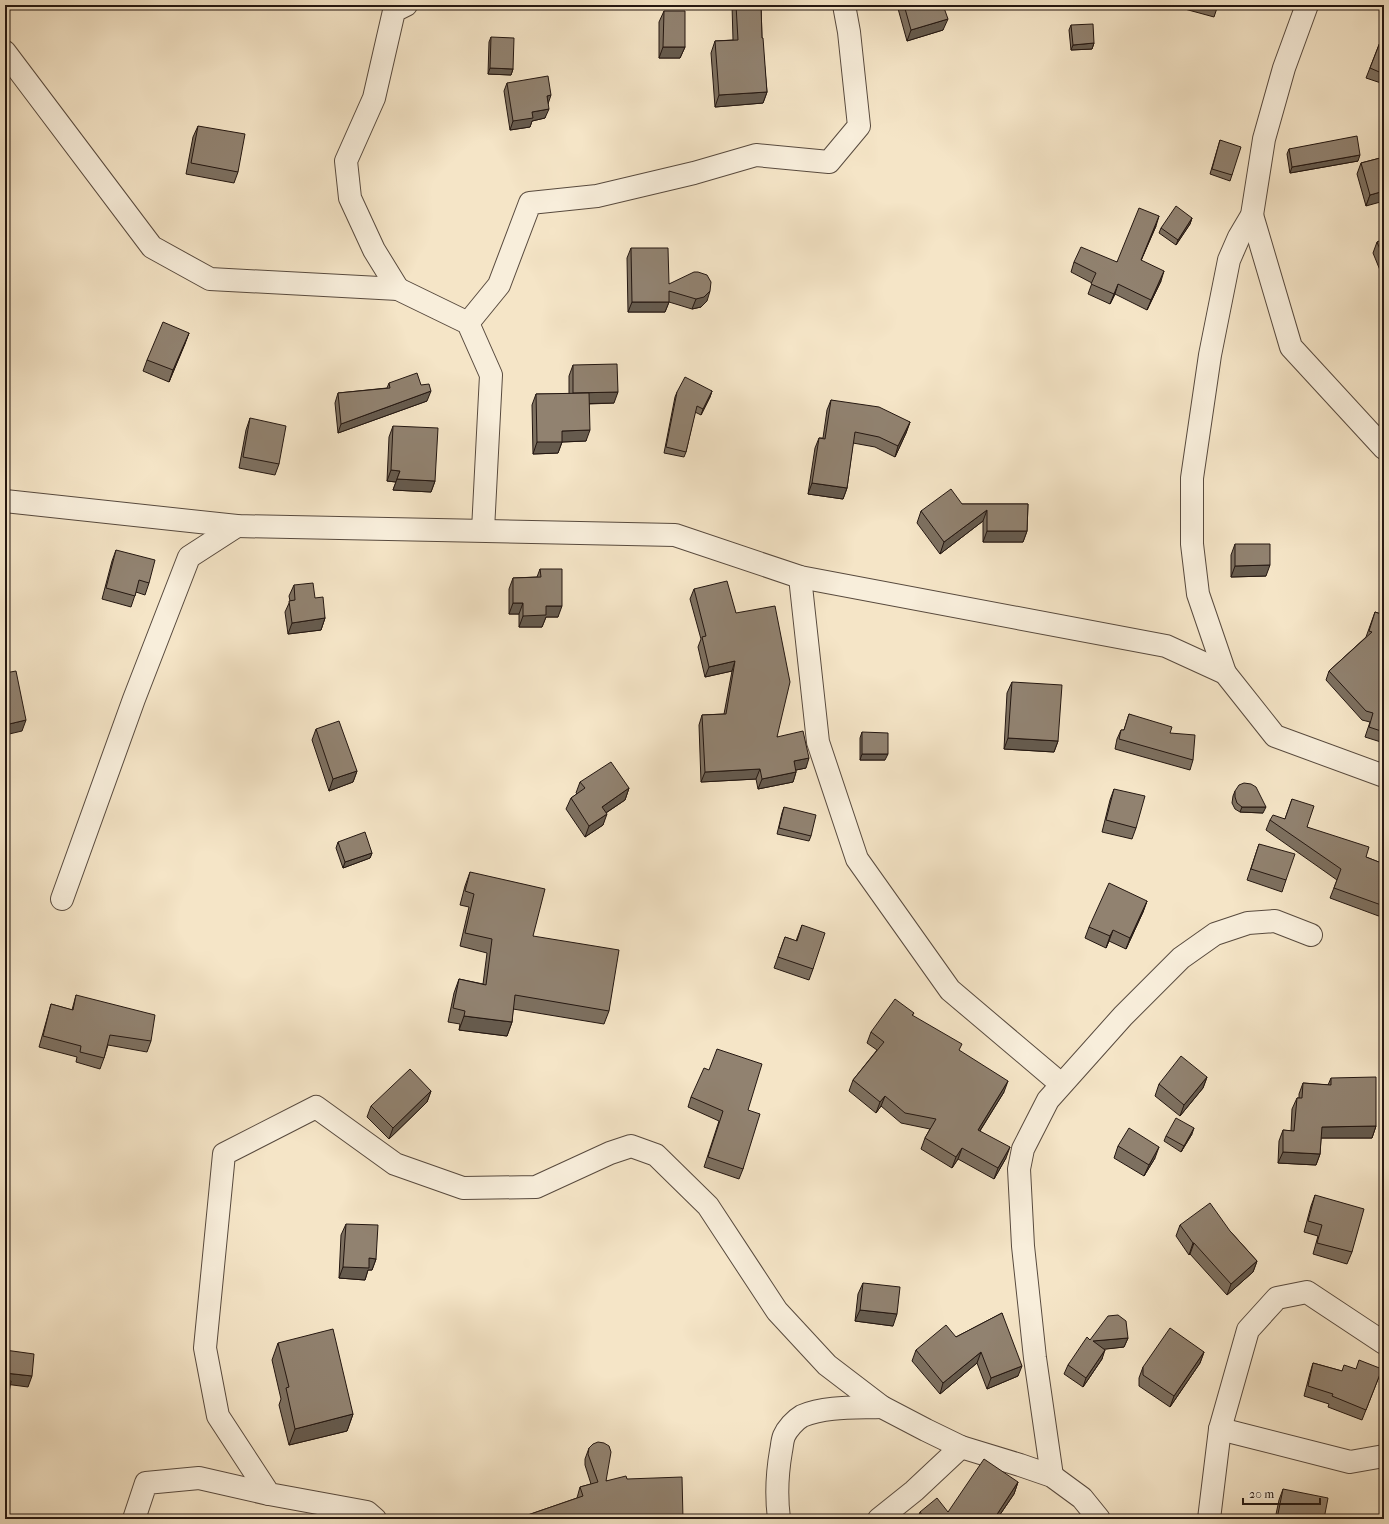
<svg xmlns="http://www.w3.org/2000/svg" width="1389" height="1524" font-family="'IM FELL French Canon',serif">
  <rect width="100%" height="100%" fill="#f5e5c7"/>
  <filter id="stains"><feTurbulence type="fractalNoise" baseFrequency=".005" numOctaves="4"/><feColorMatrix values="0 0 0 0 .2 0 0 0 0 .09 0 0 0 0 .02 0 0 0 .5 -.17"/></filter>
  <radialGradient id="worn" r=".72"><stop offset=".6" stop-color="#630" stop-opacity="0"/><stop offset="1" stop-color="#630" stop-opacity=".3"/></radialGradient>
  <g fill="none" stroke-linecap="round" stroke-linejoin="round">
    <defs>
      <g id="minor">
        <path d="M5 52 152 247 210 279 398 289 468 323 491 375 483 530"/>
        <path d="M1252 215 1291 347 1384 448"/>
        <path d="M398 289 374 250 350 198 346 161 374 98 394 11 406 5"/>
        <path d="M468 323 499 285 530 203 597 196 694 173 756 155 829 162 859 126 849 32 844 5"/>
        <path d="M5 501 237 526 675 535 800 577 1166 646 1225 673 1275 736 1384 776"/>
        <path d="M800 577 818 742 857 859 950 990 1061 1084"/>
        <path d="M1225 673 1198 594 1192 544V478L1210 355 1229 260 1239 237 1252 215 1264 139 1284 68 1307 5"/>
        <path d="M62 899 134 699 189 557 237 526"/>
        <path d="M1220 1429 1350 1462 1384 1456"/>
        <path d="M1052 1476 1035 1358 1023 1246 1019 1169 1023 1149 1048 1100 1123 1016 1181 958 1215 934 1248 923 1275 921 1311 935"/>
        <path d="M134 1519 146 1483 199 1478 269 1494"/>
        <path d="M375 1519 367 1512 269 1494 218 1416 205 1348 224 1154 316 1107 395 1164 463 1188 536 1187 610 1153 631 1146 656 1155 708 1206 777 1311 827 1365 882 1407 926 1430 961 1447 1020 1465 1052 1476 1082 1498 1099 1519"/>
        <path d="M779 1519C776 1496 777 1474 781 1451 782 1447 782 1441 784 1436 787 1429 795 1420 802 1416 826 1406 856 1408 882 1407"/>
        <path d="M879 1519 914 1491 961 1447"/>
        <path d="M1209 1519 1220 1429 1248 1330 1277 1298 1307 1292 1384 1343"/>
      </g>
    </defs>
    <use href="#minor" stroke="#584a3e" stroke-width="24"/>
    <use href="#minor" stroke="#f8eedb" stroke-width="22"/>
  </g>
  <g fill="#7d7060" stroke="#241711">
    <path d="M670 5H677L674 10Z"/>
    <path d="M732 5H761L762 38 767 92 763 103 715 107 711 53 715 41 733 40Z"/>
    <path d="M897 5H943V30L907 41Z"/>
    <path d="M1170 5H1218L1214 17Z"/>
    <path d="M664 11 685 47 680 58H659V22Z"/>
    <path d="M1071 25 1094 43 1092 49 1071 50 1069 30Z"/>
    <path d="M1384 32V84L1366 78Z"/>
    <path d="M491 37 513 69 511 75 488 74 489 42Z"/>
    <path d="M507 83 548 103 545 118 532 121 530 127 510 130 504 91Z"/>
    <path d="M198 126 238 172 234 183 186 174 193 137Z"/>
    <path d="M1220 140 1232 175 1230 181 1210 174Z"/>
    <path d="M1289 149 1358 161 1290 173 1287 154Z"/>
    <path d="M1384 157 1366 206 1357 174 1361 163Z"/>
    <path d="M1192 218 1190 224 1176 245 1159 233 1161 228Z"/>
    <path d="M1156 226 1141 260 1161 281 1147 310 1115 294 1110 304 1088 294 1092 283 1071 272 1074 262H1117Z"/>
    <path d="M1384 239V280L1373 253 1377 242Z"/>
    <path d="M631 248 669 284 707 301 701 307 692 309 669 302 665 312H628L627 258Z"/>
    <path d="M189 333 169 382 143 371 147 360Z"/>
    <path d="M573 365 614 403 589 404 586 441 562 442 558 453 533 454 532 405 536 394H569V376Z"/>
    <path d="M389 383 427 401 338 433 335 403 338 393 387 388Z"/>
    <path d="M712 391 710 397 701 415 695 412 686 452 684 457 664 453 675 397 677 392Z"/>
    <path d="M831 400 910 422 906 433 895 457 875 447 853 443 847 488 843 499 808 494 815 448 819 438H823L827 410Z"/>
    <path d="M250 418 279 464 275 475 239 468 246 430Z"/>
    <path d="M393 426 435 481 431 492 393 490 396 482 387 481 389 437Z"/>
    <path d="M962 504H1028L1027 531 1023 542H983V521L940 554 917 523 921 511Z"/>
    <path d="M1235 544 1266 576 1231 577V555Z"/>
    <path d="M116 550 149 583 145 595 136 592 131 607 102 599 112 561Z"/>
    <path d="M540 569 558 617H546L542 627H519V614H509V589L513 578 537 577Z"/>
    <path d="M294 585 315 598 325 618 321 630 288 634 285 612 290 601 289 596Z"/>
    <path d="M694 589 736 613 777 737 806 768 796 770V772L793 782 758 789 756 779 701 782 699 725 702 715 724 714 732 671 705 677 698 647 701 639 690 599Z"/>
    <path d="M1375 612 1384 615V743L1365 737 1370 722 1362 720 1326 680 1329 671 1366 637Z"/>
    <path d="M1012 682 1058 741 1054 752 1004 749 1007 693Z"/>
    <path d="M1129 714 1170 733 1193 760 1190 770 1115 749 1117 739 1121 730H1124Z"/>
    <path d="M316 729 357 771 353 782 329 791 312 740Z"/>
    <path d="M862 732 885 760H860V738Z"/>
    <path d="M580 782 629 788 625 800 606 813 603 825 585 837 566 809 571 798 577 794 576 793Z"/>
    <path d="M1114 789 1136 828 1132 839 1102 832 1110 800Z"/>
    <path d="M1235 791 1263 813 1240 812 1235 809 1232 803 1233 796Z"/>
    <path d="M1292 799 1307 827 1366 857 1384 864V918L1330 898 1337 880 1266 830 1270 820 1285 819Z"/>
    <path d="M784 807 811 836 809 841 777 834 782 813Z"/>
    <path d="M338 842 372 853 370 858 343 868 336 848Z"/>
    <path d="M1259 844 1286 880 1282 892 1247 880Z"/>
    <path d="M470 872 533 936 609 1011 604 1024 513 1009 512 1022 507 1036 459 1030 460 1024 448 1022 454 993 459 979 483 984 487 953 460 946 469 907 460 905 465 886Z"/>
    <path d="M1147 901 1143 912 1126 949 1109 941 1106 948 1085 938 1089 927Z"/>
    <path d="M802 925 813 969 809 980 774 968 785 937 796 941Z"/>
    <path d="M76 995 151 1041 147 1052 108 1045 104 1058 100 1069 76 1062 77 1057 39 1047 48 1015 51 1004 72 1010Z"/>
    <path d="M914 1013 912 1016 960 1051 1004 1092 980 1131 1006 1158 994 1179 958 1159 952 1168 921 1149 925 1138 930 1129 901 1123 881 1106 876 1113 849 1091 853 1080 877 1050 867 1043 871 1032Z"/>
    <path d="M1207 1077 1203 1088 1180 1116 1155 1096 1159 1084Z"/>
    <path d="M1331 1078 1376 1126 1372 1138H1321L1320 1154 1316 1165 1278 1163 1279 1141 1283 1130 1291 1131 1292 1109 1297 1098H1299V1094L1303 1083 1328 1085Z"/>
    <path d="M431 1091 427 1102 389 1139 367 1117 371 1106Z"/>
    <path d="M691 1097 748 1110 743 1169 739 1179 704 1167 719 1121 688 1107Z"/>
    <path d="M1192 1134 1181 1152 1164 1141 1166 1136Z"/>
    <path d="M1118 1146 1155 1158 1144 1176 1114 1158Z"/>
    <path d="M1315 1195 1352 1252 1347 1264 1313 1254 1318 1236 1304 1232 1311 1206Z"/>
    <path d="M346 1224 376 1259 372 1270H368L365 1280 339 1278 341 1235Z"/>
    <path d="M1180 1225 1230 1231 1257 1261 1253 1272 1227 1295 1190 1254 1189 1255 1176 1236Z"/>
    <path d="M863 1283 893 1326 855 1321 858 1294Z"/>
    <path d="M1002 1313 1018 1376 987 1389 977 1363 940 1394 912 1361 916 1350 956 1337Z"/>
    <path d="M1128 1338 1124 1347 1104 1349 1102 1359 1083 1387 1064 1374 1068 1365 1090 1340Z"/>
    <path d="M278 1343 353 1414 347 1431 289 1445 279 1405 281 1399 272 1360Z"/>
    <path d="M1204 1352 1200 1363 1170 1407 1139 1386V1378L1143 1367Z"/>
    <path d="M1313 1363 1342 1371 1382 1369 1362 1420 1328 1407 1329 1404 1304 1396 1310 1373Z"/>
    <path d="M589 1448 606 1481 627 1479 683 1519H521L522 1517 577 1498 580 1487 591 1484 585 1465V1459Z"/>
    <path d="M1018 1482 1014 1494 997 1519H917L920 1512H948Z"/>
    <path d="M1283 1489 1324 1519H1275L1279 1500Z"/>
  </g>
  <g fill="#665b4e" stroke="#241711">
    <path d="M1043 5H1069L1042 9Z"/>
    <path d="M948 19 943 30 907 41 911 30Z"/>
    <path d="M1094 43 1092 49 1071 50 1073 45Z"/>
    <path d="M663 47H685L680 58H659Z"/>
    <path d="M490 68 513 69 511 75 488 74Z"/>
    <path d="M767 92 763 103 715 107 719 95Z"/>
    <path d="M551 95 548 104 547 96Z"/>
    <path d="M549 109 545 118 532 121 530 127 510 130 513 121 532 112Z"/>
    <path d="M1360 155 1358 161 1290 173 1292 167Z"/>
    <path d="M1384 191V201L1366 206 1370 195Z"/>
    <path d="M1159 216 1156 226 1137 270 1141 260Z"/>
    <path d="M1192 218 1190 224 1176 245 1178 240Z"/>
    <path d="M1164 271 1161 281 1147 310 1151 300Z"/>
    <path d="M1118 284 1115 294 1110 304Z"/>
    <path d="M710 291 707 301 701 307 692 309 696 299Z"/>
    <path d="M632 302H669L665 312H628Z"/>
    <path d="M189 333 185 344 169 382 173 370Z"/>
    <path d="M431 391 427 401 338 433 341 424Z"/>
    <path d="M712 391 710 397 701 415 703 409Z"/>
    <path d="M618 392 614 403 569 404 573 393Z"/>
    <path d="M910 422 906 433 895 457 898 446Z"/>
    <path d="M590 430 586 441 562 442 558 453 533 454 537 442 562 431Z"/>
    <path d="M391 470 400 471 396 482 387 481Z"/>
    <path d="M397 479 435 481 431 492 393 490Z"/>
    <path d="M812 483 847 488 843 499 808 494Z"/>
    <path d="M987 510 983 521 940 554 944 542Z"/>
    <path d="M987 531H1027L1023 542H983Z"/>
    <path d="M1270 565 1266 576 1231 577 1235 566Z"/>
    <path d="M513 603H523L519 614H509Z"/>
    <path d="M546 606H562L558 617H546L542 627H519L523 616Z"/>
    <path d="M325 618 321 630 288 634 292 623Z"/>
    <path d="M735 661 732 671 705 677 709 667Z"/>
    <path d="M26 720 22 731 5 735V725Z"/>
    <path d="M1008 738 1058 741 1054 752 1004 749Z"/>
    <path d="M862 754H888L885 760H860Z"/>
    <path d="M809 758 806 768 791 771 794 761Z"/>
    <path d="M760 769 756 779 701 782 705 772Z"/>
    <path d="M357 771 353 782 329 791 333 779Z"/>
    <path d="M796 772 793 782 758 789 762 779Z"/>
    <path d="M629 788 625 800 598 818 602 807Z"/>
    <path d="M1242 807H1266L1263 813 1240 812Z"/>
    <path d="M607 814 603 825 585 837 589 826Z"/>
    <path d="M372 853 370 858 343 868 345 862Z"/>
    <path d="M1147 901 1143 912 1126 949 1130 938Z"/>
    <path d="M1113 930 1109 941 1106 948 1110 936Z"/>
    <path d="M464 1016 512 1022 507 1036 459 1030Z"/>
    <path d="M1207 1077 1203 1088 1180 1116 1184 1105Z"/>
    <path d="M1008 1081 1004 1092 974 1140 978 1130Z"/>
    <path d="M431 1091 427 1102 389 1139 393 1128Z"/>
    <path d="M885 1096 881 1106 876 1113 880 1102Z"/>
    <path d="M1376 1126 1372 1138H1318L1322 1127Z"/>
    <path d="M1194 1128 1192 1134 1181 1152 1184 1146Z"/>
    <path d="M1010 1147 1006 1158 994 1179 998 1168Z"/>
    <path d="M1159 1147 1155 1158 1144 1176 1149 1165Z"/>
    <path d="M962 1148 958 1159 952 1168 956 1157Z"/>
    <path d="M1283 1152 1320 1154 1316 1165 1278 1163Z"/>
    <path d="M1193 1243H1194L1190 1254 1189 1255Z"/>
    <path d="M369 1258 376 1259 372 1270H368L365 1280 339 1278 343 1267Z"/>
    <path d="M1257 1261 1253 1272 1227 1295 1231 1284Z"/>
    <path d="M860 1310 897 1314 893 1326 855 1321Z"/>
    <path d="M1128 1338 1124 1347 1089 1351 1093 1341Z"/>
    <path d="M1105 1350 1102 1359 1083 1387 1086 1378Z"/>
    <path d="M981 1352 977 1363 940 1394 943 1383Z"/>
    <path d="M1204 1352 1200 1363 1170 1407 1174 1396Z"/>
    <path d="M1022 1366 1018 1376 987 1389 991 1378Z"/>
    <path d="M5 1373 32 1376 28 1387 5 1384Z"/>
    <path d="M353 1414 347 1431 289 1445 295 1429Z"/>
    <path d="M1018 1482 1014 1494 997 1519H994Z"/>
  </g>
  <g fill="#918270" stroke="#241711">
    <path d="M736 5H761L762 38H763L767 92 719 95 715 41 738 40Z"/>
    <path d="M904 5H943L948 19 911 30Z"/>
    <path d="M664 11H685V47H663Z"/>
    <path d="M1093 24 1094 43 1073 45 1071 25Z"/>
    <path d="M1384 32V74L1370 68Z"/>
    <path d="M491 37 514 38 513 69 490 68Z"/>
    <path d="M548 76 551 95 547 96 549 109 532 112 533 118 513 121 507 83Z"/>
    <path d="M198 126 245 134 238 172 191 163Z"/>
    <path d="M1357 136 1360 155 1292 167 1289 149Z"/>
    <path d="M1220 140 1241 147 1232 175 1212 169Z"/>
    <path d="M1384 157V191L1370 195 1361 163Z"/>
    <path d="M1176 206 1192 218 1178 240 1161 228Z"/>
    <path d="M1139 208 1159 216 1141 260 1164 271 1151 300 1118 284 1114 294 1091 284 1096 273 1074 262 1081 247 1117 262Z"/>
    <path d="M1384 239V259L1377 242Z"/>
    <path d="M631 248H668L669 284 694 272H698L707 275 711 282 710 291 704 297 696 299 669 291V302H632Z"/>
    <path d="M163 322 189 333 173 370 147 360Z"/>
    <path d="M617 364 618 392 573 393V365Z"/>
    <path d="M417 373 421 385 429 384 431 391 341 424 338 393 390 388 389 383Z"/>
    <path d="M685 377 712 391 703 409 697 406 686 452 666 447 677 392Z"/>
    <path d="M589 393 590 430 562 431V442H537L536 394Z"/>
    <path d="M831 400 879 407 910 422 898 446 879 437 855 432 847 488 812 483 819 438 825 439Z"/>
    <path d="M250 418 286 426 279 464 243 457Z"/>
    <path d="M393 426 438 428 435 481 397 479 400 471 391 470Z"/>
    <path d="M951 489 962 504H1028L1027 531H987V510L944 542 921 511Z"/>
    <path d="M1235 544H1270V565L1235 566Z"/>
    <path d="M116 550 155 560 149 583 139 580 135 596 106 588Z"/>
    <path d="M540 569H562V606H546V615L523 616V603H513V578L541 577Z"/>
    <path d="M727 581 736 613 775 606 790 682 777 737 803 731 809 758 794 761 796 772 762 779 760 769 705 772 702 715 726 714 735 661 709 667 702 637 706 636 694 589Z"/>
    <path d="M313 583 315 598 323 597 325 618 292 623 289 601 295 600 294 585Z"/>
    <path d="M1375 612 1384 615V732L1369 727 1373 713 1366 711 1329 671 1372 632 1369 631Z"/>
    <path d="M16 671 26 720 5 725V673Z"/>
    <path d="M1012 682 1062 685 1058 741 1008 738Z"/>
    <path d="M1129 714 1172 727 1170 733 1195 735 1193 760 1119 739 1121 730H1124Z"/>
    <path d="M339 721 357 771 333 779 316 729Z"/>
    <path d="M862 732 888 733V754H862Z"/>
    <path d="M611 762 629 788 602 807 607 814 589 826 571 798 585 788 580 782Z"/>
    <path d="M1244 783 1251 784 1256 787 1266 807H1242L1237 803 1235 797V791L1239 785Z"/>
    <path d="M1114 789 1145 796 1136 828 1106 820Z"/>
    <path d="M1292 799 1314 806 1307 827 1369 847 1366 857 1384 864V906L1334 888 1341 869 1270 820 1273 815 1285 819Z"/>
    <path d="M784 807 816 815 811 836 779 828Z"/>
    <path d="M365 832 372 853 345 862 338 842Z"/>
    <path d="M1259 844 1295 854 1286 880 1251 869Z"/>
    <path d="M470 872 545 889 533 936 619 950 609 1011 515 995 512 1022 464 1016 465 1011 453 1008 459 979 486 985 492 939 465 933 474 894 465 891Z"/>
    <path d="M1109 883 1147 901 1130 938 1113 930 1110 936 1089 927Z"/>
    <path d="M802 925 825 933 813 969 778 957 785 937 797 941Z"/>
    <path d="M76 995 155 1015 151 1041 110 1035 104 1058 80 1052 81 1046 43 1036 51 1004 73 1010Z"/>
    <path d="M895 999 914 1013 912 1015 962 1044 959 1050 1008 1081 978 1130 1010 1147 998 1168 962 1148 956 1157 925 1138 936 1119 905 1113 885 1096 880 1102 853 1080 884 1042 871 1032Z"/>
    <path d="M717 1049 762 1064 748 1110 760 1114 743 1169 708 1157 723 1111 691 1097 704 1068 709 1070Z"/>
    <path d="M1181 1056 1207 1077 1184 1105 1159 1084Z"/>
    <path d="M410 1069 431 1091 393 1128 371 1106Z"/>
    <path d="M1376 1077V1126L1322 1127 1320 1154 1283 1152V1130L1294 1131 1297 1098H1302L1303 1083 1331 1085V1078Z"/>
    <path d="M1176 1118 1194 1128 1184 1146 1166 1136Z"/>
    <path d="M1129 1128 1159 1147 1149 1165 1118 1146Z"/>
    <path d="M1315 1195 1364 1209 1352 1252 1317 1243 1322 1225 1308 1221Z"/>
    <path d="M1210 1203 1230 1231 1257 1261 1231 1284 1194 1243H1193L1180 1225Z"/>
    <path d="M346 1224 378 1225 376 1259 369 1258V1268L343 1267Z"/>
    <path d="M863 1283 900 1287 897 1314 860 1310Z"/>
    <path d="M1002 1313 1022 1366 991 1378 981 1352 943 1383 916 1350 946 1325 956 1337Z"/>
    <path d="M1118 1315 1126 1321 1128 1338 1093 1341 1105 1350 1086 1378 1068 1365 1087 1337 1090 1340 1108 1316Z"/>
    <path d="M1170 1328 1204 1352 1174 1396 1143 1375V1367Z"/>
    <path d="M333 1329 353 1414 295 1429 286 1388 289 1387 278 1343Z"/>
    <path d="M5 1350 34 1354 32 1376 5 1373Z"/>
    <path d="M1359 1360 1382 1369 1366 1410 1332 1396 1333 1394 1308 1386 1313 1363 1342 1371 1344 1365 1356 1369Z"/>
    <path d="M5 1380 11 1381 6 1409H5Z"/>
    <path d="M598 1442 604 1443 609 1446 611 1452 606 1481 626 1476 627 1479 682 1477 683 1519H523L522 1517 583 1496 580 1487 598 1482 588 1454 589 1448 593 1444Z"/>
    <path d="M984 1459 1018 1482 994 1519H925L920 1512 937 1498 948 1512Z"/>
    <path d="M1283 1489 1328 1498 1324 1519H1277Z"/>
  </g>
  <rect width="1389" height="1524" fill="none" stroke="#f5e5c7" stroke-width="20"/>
  <rect x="6" y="6" width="1377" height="1512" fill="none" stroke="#241711" stroke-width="2"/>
  <rect x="10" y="10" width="1369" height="1504" fill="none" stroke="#241711"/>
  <path d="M1243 1498v6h77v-6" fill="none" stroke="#241711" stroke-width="2"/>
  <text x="1249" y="1498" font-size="12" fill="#241711" stroke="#f8eedb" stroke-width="3" paint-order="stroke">20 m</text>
  <rect width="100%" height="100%" filter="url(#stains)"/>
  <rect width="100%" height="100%" fill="url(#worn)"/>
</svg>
